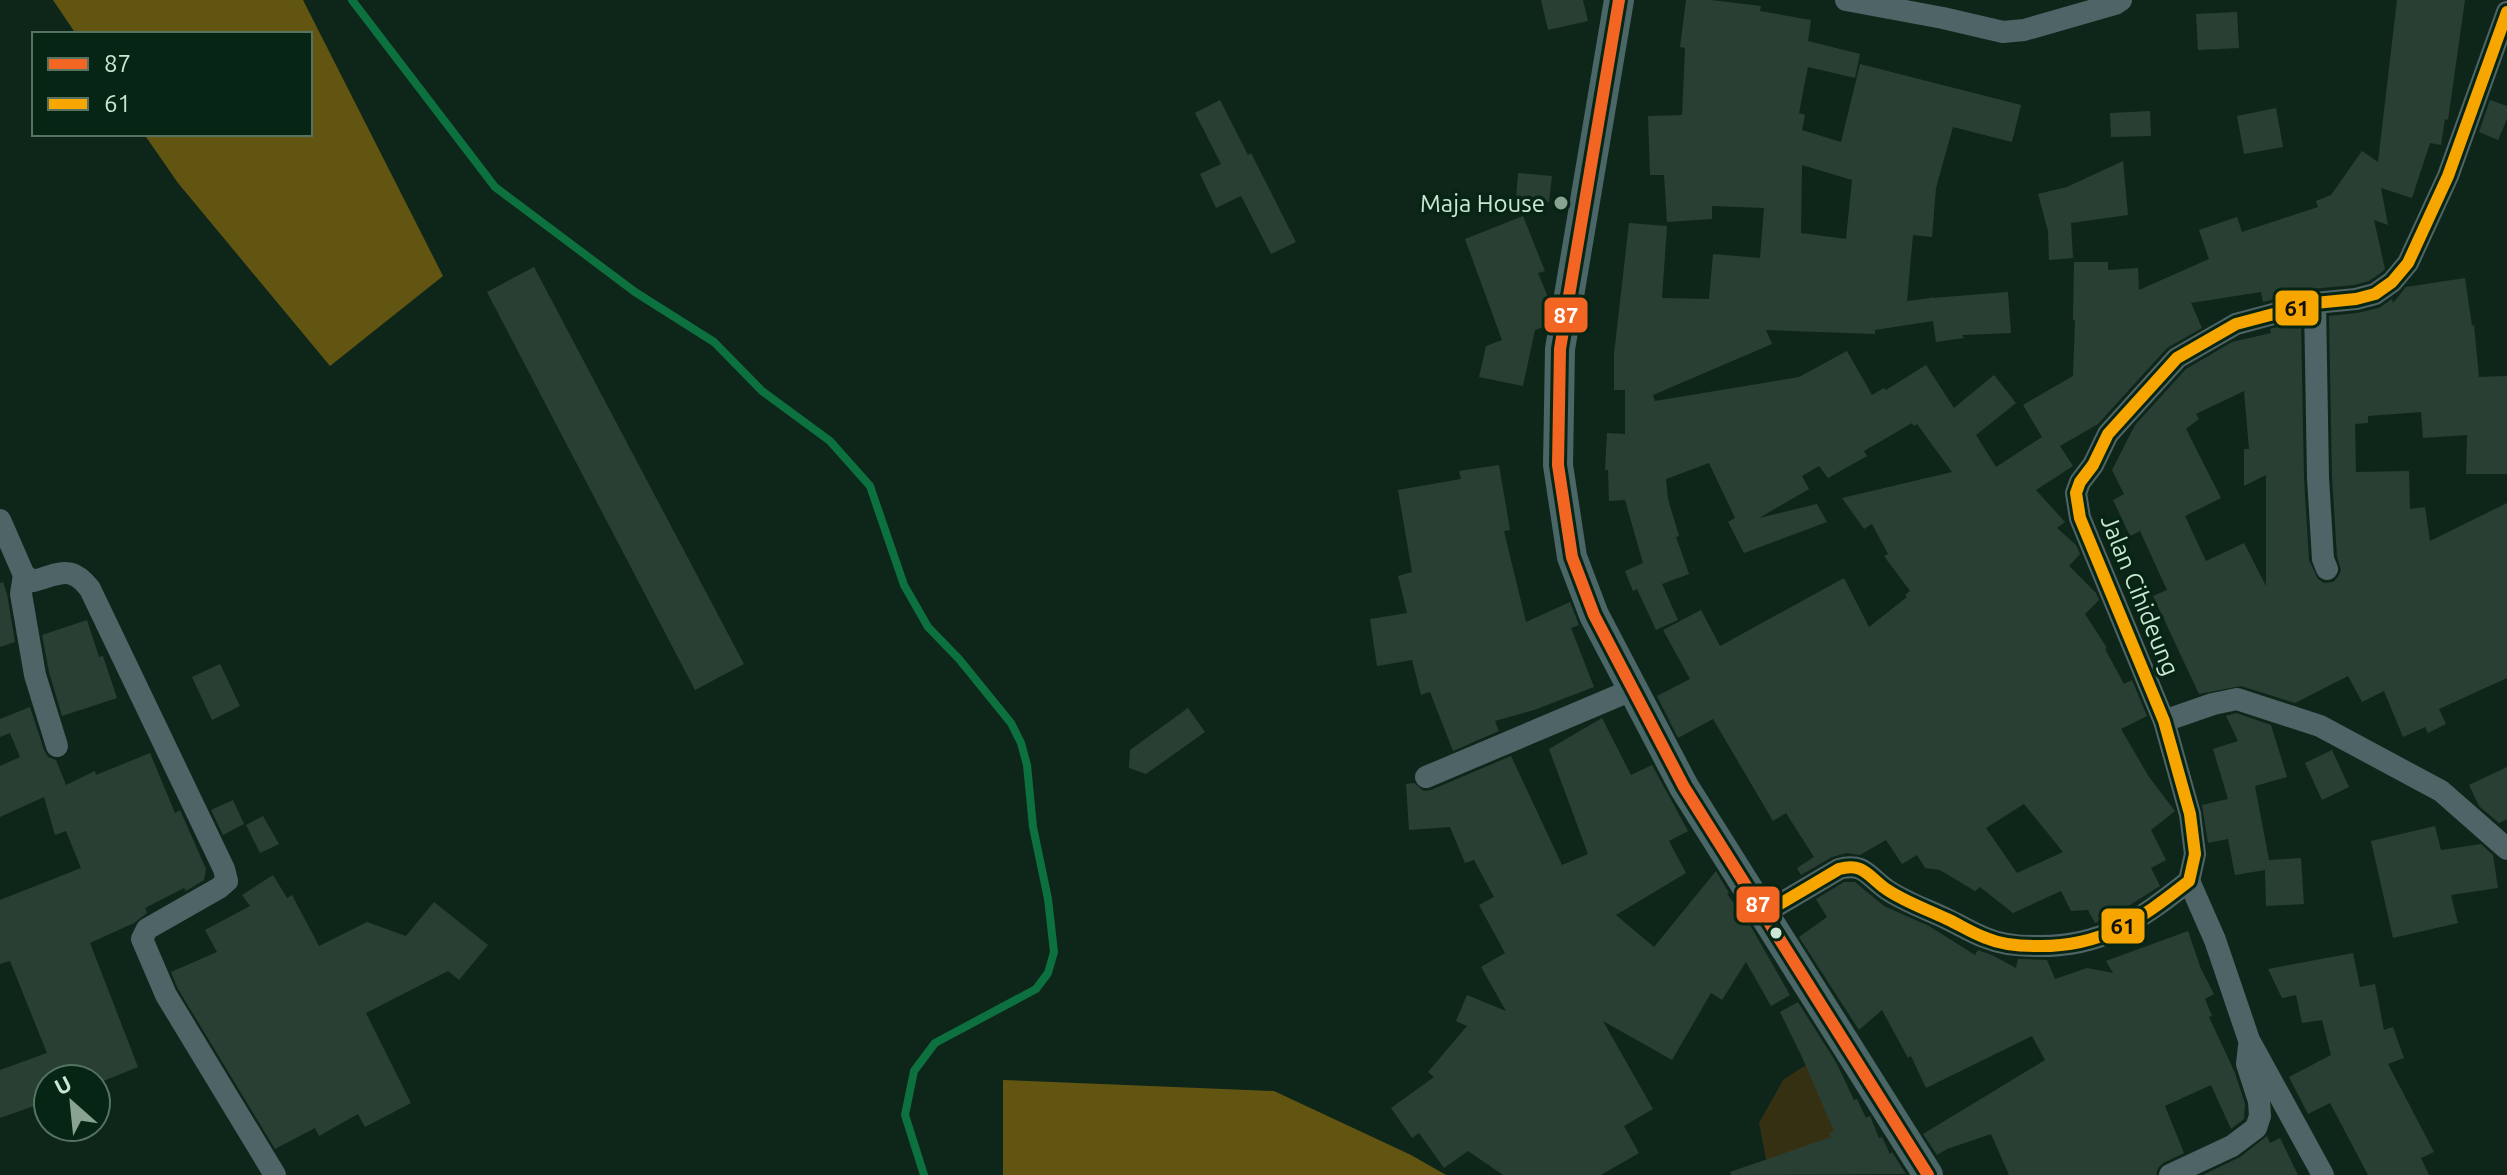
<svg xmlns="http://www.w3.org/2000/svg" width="2507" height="1175" font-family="Ubuntu,sans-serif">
  <rect width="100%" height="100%" fill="#0e261a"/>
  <path fill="#353012" d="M1829 1050 1859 1140 1769 1174 1759 1123 1783 1080Z"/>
  <g fill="#625511">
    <path d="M53 0H303L443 276 330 366 178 183 144 134H310V34H76Z"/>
    <path d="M1003 1080 1274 1091 1411 1155 1446 1175H1003Z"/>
  </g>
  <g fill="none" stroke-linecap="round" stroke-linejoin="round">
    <path stroke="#0c713f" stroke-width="8" d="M352 0 495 187 635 292 714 342 762 391 830 441 870 486 904 585 928 627 959 659 1011 723 1021 743 1027 765 1033 827 1048 899 1054 952 1048 973 1036 989 935 1043 914 1071 905 1115 924 1175"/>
  </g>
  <g fill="#2a3f33" fill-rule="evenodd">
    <path d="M1541 0H1583L1588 21 1548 30Z"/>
    <path d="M1686 0H1711L1761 6 1760 11 1811 20 1808 41 1860 54 1855 78 1808 67 1799 113 1805 115 1802 130 1841 142 1860 64 2021 105 2012 142 1953 127 1936 188 1932 237 1913 235 1907 301 1931 298V296L1932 298 2008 292 2011 333 1962 335 1964 338 1936 342 1933 321 1875 330V334L1766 330 1772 344 1653 395 1655 401 1799 377 1847 351 1872 395 1884 388 1886 390 1926 365 1954 408 1994 375 2016 403 1976 435 1996 467 2042 437 2023 405 2073 376 2075 320H2073L2074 262H2108V270L2138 268 2139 290 2209 259 2199 230 2237 217 2242 232 2318 207 2316 201 2331 195 2362 151 2378 162 2397 0H2465L2448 120 2445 119 2441 145 2430 143 2412 198 2381 188 2388 225 2374 220 2385 269 2382 272 2369 281 2354 285 2311 289 2263 302 2261 292 2191 303 2202 328 2167 348 2098 424 2060 446 2073 466 2036 490 2065 522 2057 528 2076 545 2080 554 2069 566 2096 593 2099 600 2085 614 2107 648 2105 649 2124 684 2132 680 2147 716 2121 729 2149 777 2175 811 2151 830 2166 860 2151 868 2160 886 2111 917 2095 923 2088 910 2071 911 2061 891 2013 913 1980 887 1975 891 1940 870 1925 868 1917 855 1902 864 1886 840 1860 855 1847 853 1832 857 1801 875 1797 868 1814 857 1786 813 1773 821 1713 719 1678 738 1657 696 1690 679 1663 630 1701 610 1720 646 1844 578 1869 627 1907 597 1905 595 1910 591 1884 556 1888 554 1872 524 1864 529 1842 498 1952 472 1917 424 1914 426 1912 423 1864 451 1867 456 1828 478 1819 466 1802 476 1809 489 1759 518 1817 504 1827 522 1744 553 1728 522 1735 518 1709 463 1666 479 1668 499 1679 536 1676 537 1689 574 1662 584 1678 620 1656 630 1637 589 1633 591 1625 571 1643 563 1625 500 1609 501 1608 470H1605L1607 433 1625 434V390H1614V354L1629 223 1667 226 1662 298 1709 299 1713 254 1760 258 1764 208 1712 206V219L1667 222 1664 175H1650L1648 116 1682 115 1685 48 1680 47ZM1802 165 1852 180 1846 239 1801 233ZM2024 804 2063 852 2017 873 1986 828Z"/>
    <path d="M2237 12 2239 48 2198 50 2196 14Z"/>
    <path d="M1220 100 1248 155 1251 153 1296 242 1271 254 1241 196 1216 208 1200 174 1221 164 1195 113Z"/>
    <path d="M2490 100 2507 106V119L2498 140 2479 132Z"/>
    <path d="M2276 108 2283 147 2244 154 2237 116Z"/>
    <path d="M2150 111 2151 136 2111 137 2110 113Z"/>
    <path d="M2123 161 2128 215 2071 223 2073 258 2049 260 2048 231 2038 194 2067 187Z"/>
    <path d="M1518 173 1552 176 1549 202 1516 199Z"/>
    <path d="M1523 216 1545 271 1538 273 1550 302 1546 326 1535 330 1523 386 1479 377 1486 346 1502 340 1465 239Z"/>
    <path d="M534 267 744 664 695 690 487 292Z"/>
    <path d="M2465 278 2472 326 2474 325 2479 377 2507 376V474H2466L2467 435 2423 438 2421 412 2368 416V423L2355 424 2356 472 2409 471 2410 509 2425 507 2430 541 2507 503V678L2439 709 2446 724 2428 733 2425 727 2403 737 2384 691 2362 702 2348 676 2295 703 2241 686 2199 694 2153 596 2167 590 2140 531 2130 536 2113 500 2124 494 2112 470 2135 425 2186 369 2232 342 2271 333 2270 329 2301 321 2304 478 2309 560 2318 579 2324 583 2333 582 2338 577 2341 570 2337 556 2332 477 2329 316 2357 313 2379 308 2392 299 2393 303 2406 287ZM2244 391 2249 449H2244V486L2266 475V586L2244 543 2206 561 2185 516 2221 498 2186 429 2199 419 2196 414Z"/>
    <path d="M1499 465 1510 530 1504 531 1526 622 1570 602 1579 625 1571 628 1594 687 1534 710 1495 721 1499 731 1453 751 1430 692 1421 695 1412 660 1377 666 1370 619 1407 613 1398 576 1412 572 1398 490 1461 479 1459 471Z"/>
    <path d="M3 582 7 594 15 642 0 647V583Z"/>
    <path d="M87 620 99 657 103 656 117 698 62 716 49 672 42 635Z"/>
    <path d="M220 664 240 706 212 720 192 677Z"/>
    <path d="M30 707 44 750 48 757 56 760 66 785 95 771 96 775 150 753 175 813 180 810 206 869 204 880 186 891 184 888 145 908 147 913 134 923 90 943 138 1067 96 1084V1079H48V1101L0 1118V1070L47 1053 10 961 0 964V900L81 868 66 831 55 835 44 797 0 817V766L20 757 10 733 0 737V719Z"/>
    <path d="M1188 708 1205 732 1146 774 1129 768 1130 750Z"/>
    <path d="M2236 713 2271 725 2287 777 2255 786 2269 860 2301 858 2304 904 2266 906 2265 870 2235 875 2228 839 2208 843 2202 805 2228 799 2213 749 2238 741 2226 716Z"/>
    <path d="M1602 718 1631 775 1652 765 1688 831 1669 841 1686 873 1616 915 1654 947 1716 871 1729 893 1727 894 1750 925 1790 995 1771 1006 1746 962 1722 1000 1711 993 1672 1060 1603 1021 1653 1109 1624 1126 1639 1153 1601 1175H1503L1468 1151 1444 1168 1419 1133 1412 1138 1391 1108 1434 1077 1428 1072 1467 1026 1456 1021 1467 995 1506 1011 1481 967 1505 953 1479 905 1494 897 1474 860 1465 863 1450 827 1409 830 1406 784 1414 783 1424 791 1431 790 1511 756 1562 865 1588 854 1549 749Z"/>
    <path d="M2332 750 2349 787 2322 800 2305 763Z"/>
    <path d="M2507 767V819L2499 823 2479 806 2469 785Z"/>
    <path d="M233 800 244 824 223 835 211 810Z"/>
    <path d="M263 816 279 844 260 853 246 825Z"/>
    <path d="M2435 826 2441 850 2481 844 2493 855 2498 888 2451 895 2458 923 2393 938 2371 841Z"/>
    <path d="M273 875 287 898 292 895 319 946 367 922 406 936 434 902 488 945 459 980 448 971 366 1013 411 1103 365 1127 358 1114 319 1136 315 1128 275 1149 178 989 171 972 217 952 205 930 250 906 242 895Z"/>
    <path d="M1844 882H1855L1884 906 1929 926 1975 955 1978 950 1992 955 2016 968 2018 959 2047 960 2055 979 2087 968 2113 973 2106 961 2188 931 2201 969 2214 994 2205 999 2212 1016 2209 1017 2235 1073 2245 1104 2244 1119 2231 1129 2211 1085 2165 1106 2184 1153 2163 1163 2158 1168 2156 1175H2009L1991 1134 1947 1149 1937 1155 1923 1134 2045 1060 2032 1036 1926 1088 1911 1056 1908 1058 1882 1010 1859 1030 1799 937 1827 917 1816 899Z"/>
    <path d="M2353 953 2360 987 2375 984 2384 1030 2393 1027 2404 1058 2388 1064 2434 1152 2421 1158 2429 1175H2368L2330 1103 2308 1114 2289 1077 2331 1055 2322 1020 2302 1023 2296 995 2282 998 2268 969Z"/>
    <path d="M1798 1002 1837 1064 1854 1100 1857 1099 1866 1118 1870 1116 1879 1138 1882 1137 1890 1154 1892 1152 1906 1174 1731 1175 1730 1172 1831 1137 1829 1133 1834 1131 1802 1057 1780 1012Z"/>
    <path d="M2267 1136 2270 1143 2280 1138 2298 1175H2203L2240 1157Z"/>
  </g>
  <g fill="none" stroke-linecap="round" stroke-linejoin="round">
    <g stroke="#4e6466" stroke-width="22">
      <path d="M1846 0 1943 18 2003 32 2024 30 2115 4 2121 0"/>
      <path d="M2315 303 2318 478 2323 559 2327 569"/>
      <path d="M0 520 24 575 33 581C60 574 71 564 90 589L224 869 227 881 219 888 147 929 142 939 166 995 275 1175"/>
      <path d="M24 575 21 594 35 675 57 746"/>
      <path d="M2164 721 2213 704 2237 699 2320 726 2441 791 2507 849"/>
      <path d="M1426 777 1634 689"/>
      <path d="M2189 881 2215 940 2249 1040 2323 1175"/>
      <path d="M1763 914 1839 869C1863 862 1868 876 1886 889 1905 902 1926 909 1947 919 1960 925 1972 933 1986 938 2000 944 2019 946 2034 946 2101 948 2138 921 2189 881L2195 854 2190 814 2164 721 2080 518 2076 493 2080 482 2093 465 2108 434 2177 358 2236 324 2315 303 2356 299 2375 294 2392 282 2408 263 2448 176 2507 12"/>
      <path d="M2170 1175 2232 1146 2256 1128 2260 1116 2259 1101 2247 1064 2249 1046"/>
    </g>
    <path stroke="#4a6666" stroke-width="30" d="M1619 0 1560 349 1558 465 1572 557 1594 615 1684 787 1928 1175"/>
    <defs>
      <path id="bus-1" d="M1619 0 1560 349 1558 465 1572 557 1594 615 1684 787 1928 1175"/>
      <path id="bus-2" d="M1763 914 1839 869C1863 862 1868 876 1886 889 1905 902 1926 909 1947 919 1960 925 1972 933 1986 938 2000 944 2019 946 2034 946 2101 948 2138 921 2189 881L2195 854 2190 814 2164 721 2080 518 2076 493 2080 482 2093 465 2108 434 2177 358 2236 324 2315 303 2356 299 2375 294 2392 282 2408 263 2448 176 2507 12"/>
    </defs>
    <use href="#bus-1" stroke="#072514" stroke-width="18"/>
    <use href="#bus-2" stroke="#072514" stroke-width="18"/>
    <use href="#bus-1" stroke="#f26522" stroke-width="12"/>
    <use href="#bus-2" stroke="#f7a600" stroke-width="12"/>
  </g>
  <circle fill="#89a392" stroke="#072514" stroke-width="3" cx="1561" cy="203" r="8"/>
  <circle fill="#cbe7d3" stroke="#072514" stroke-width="3" cx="1776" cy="933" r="7"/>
  <g text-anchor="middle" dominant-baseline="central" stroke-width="7" stroke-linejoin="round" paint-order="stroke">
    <g font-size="24" fill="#cbe7d3" stroke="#072514" text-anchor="end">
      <text x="1545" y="203">Maja House</text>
    </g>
    <g font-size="24" fill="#cbe7d3" stroke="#072514">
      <text transform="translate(2140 595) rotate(68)">Jalan Cihideung</text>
    </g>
  </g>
  <g stroke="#072514" stroke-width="3">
    <rect x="2274" y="289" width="46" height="38" rx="8" fill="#f7a600"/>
    <rect x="1543" y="296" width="46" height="38" rx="8" fill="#f26522"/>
    <rect x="1735" y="885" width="46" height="39" rx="8" fill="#f26522"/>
    <rect x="2100" y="907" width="46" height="38" rx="8" fill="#f7a600"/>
  </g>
  <g font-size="22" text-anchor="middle" font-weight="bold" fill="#fff">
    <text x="1566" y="323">87</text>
    <text x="1758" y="912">87</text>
  </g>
  <g font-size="22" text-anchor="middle" font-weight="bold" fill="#111">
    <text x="2297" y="316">61</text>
    <text x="2123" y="934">61</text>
  </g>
  <rect x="32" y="32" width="280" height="104" fill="#072514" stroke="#557360" stroke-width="2"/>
  <rect x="48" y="58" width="40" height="12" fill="#f26522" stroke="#557360" stroke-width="2"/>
  <text x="104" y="72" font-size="24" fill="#cbe7d3">87</text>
  <rect x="48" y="98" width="40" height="12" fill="#f7a600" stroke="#557360" stroke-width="2"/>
  <text x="104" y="112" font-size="24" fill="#cbe7d3">61</text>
  <g transform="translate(72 1103) rotate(333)"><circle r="38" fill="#072514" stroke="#557360" stroke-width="2"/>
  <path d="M0-6L14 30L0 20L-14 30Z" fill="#89a392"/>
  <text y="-12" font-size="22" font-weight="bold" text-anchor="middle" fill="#cbe7d3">U</text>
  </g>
</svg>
